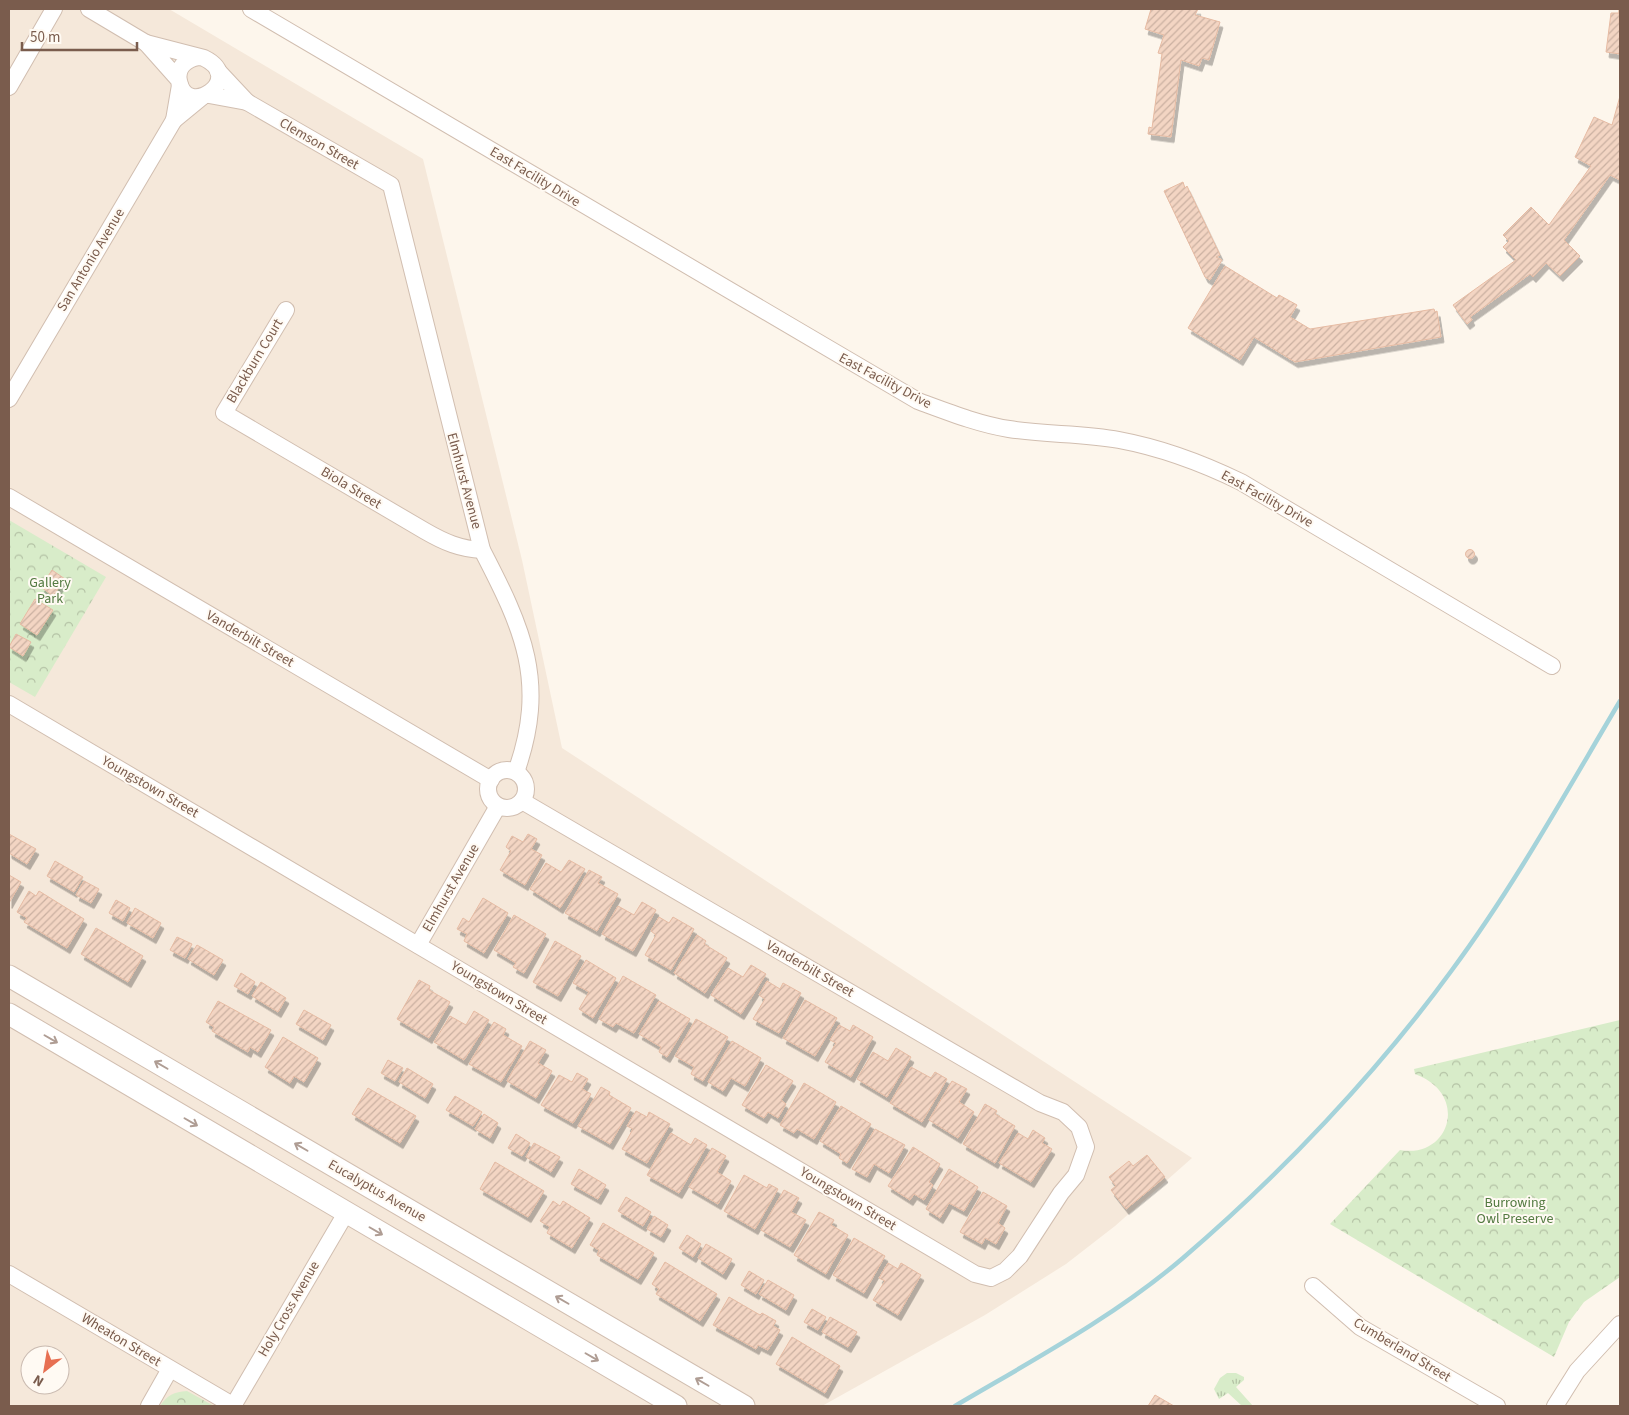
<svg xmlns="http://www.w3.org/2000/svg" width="1629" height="1415" font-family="'Source Sans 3',sans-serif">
  <defs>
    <pattern id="grass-tufts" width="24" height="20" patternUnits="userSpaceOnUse" patternTransform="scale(1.25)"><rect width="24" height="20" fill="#d8ecc9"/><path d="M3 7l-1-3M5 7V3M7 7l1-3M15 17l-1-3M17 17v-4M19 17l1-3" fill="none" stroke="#b4c2a5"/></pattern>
    <pattern id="forest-crowns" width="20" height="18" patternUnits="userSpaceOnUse" patternTransform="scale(1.25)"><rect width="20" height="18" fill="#d8ecc9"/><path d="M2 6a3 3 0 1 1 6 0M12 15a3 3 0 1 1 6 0" fill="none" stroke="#b4c2a5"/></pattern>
    <pattern id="building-hatch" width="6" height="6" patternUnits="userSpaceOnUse" patternTransform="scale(1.25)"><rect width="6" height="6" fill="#f3d5c3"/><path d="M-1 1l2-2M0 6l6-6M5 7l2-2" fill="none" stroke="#cab0a1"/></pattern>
    <filter id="shadow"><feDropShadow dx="3" dy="5.5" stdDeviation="0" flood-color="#0004"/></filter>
  </defs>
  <rect width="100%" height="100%" fill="#fdf6ec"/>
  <path fill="#f5e8da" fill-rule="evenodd" d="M9 9H169L423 159 522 560 562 748 1192 1158 1115 1226 1066 1264 985 1315 822 1406H9ZM30 1355H60V1385H30Z"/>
  <path fill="url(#grass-tufts)" d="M1227 1373H1236L1244 1377V1380L1236 1387 1253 1406H1242L1228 1393 1219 1399 1214 1389 1220 1378Z"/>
  <g fill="url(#forest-crowns)">
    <path d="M9 520 106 577 35 697 9 682Z"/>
    <path d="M1620 1020V1277L1584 1302 1569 1322 1554 1357 1330 1224 1400 1150C1450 1159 1470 1094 1415 1074L1414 1069Z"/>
    <path d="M187 1391 214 1406H160C167 1395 174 1392 187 1391Z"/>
  </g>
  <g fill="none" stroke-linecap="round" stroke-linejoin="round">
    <path stroke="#a5d3da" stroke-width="4.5" d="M955 1406C1033 1360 1114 1317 1183 1258 1281 1174 1376 1074 1452 970 1515 885 1566 792 1620 701"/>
  </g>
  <g fill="url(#building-hatch)" stroke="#e6bba3" filter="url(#shadow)">
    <path d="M1151 9H1198L1195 15 1220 22 1209 60 1202 58 1199 66 1181 60 1171 137 1148 134 1149 127 1152 128 1162 54 1158 53 1164 35 1145 29Z"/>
    <path d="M1619 9 1620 54 1606 52 1611 13H1619Z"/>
    <path d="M1620 96V180L1610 175 1564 240 1580 256 1560 276 1546 263 1533 277 1530 274 1470 317 1472 320 1467 324 1453 305 1516 260 1503 247 1509 241 1503 235 1531 207 1549 225 1591 166 1575 157 1594 117 1612 125Z"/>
    <path d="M1183 182 1185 188 1187 186 1220 255 1216 257 1222 260 1210 280 1205 277 1164 191Z"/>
    <path d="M1225 266 1277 298 1279 295 1297 305 1290 317 1310 329 1434 309 1435 312 1437 311 1441 337 1295 362 1254 337 1240 360 1188 328Z"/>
    <circle cx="1470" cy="554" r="4.5"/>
    <path d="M52 570 65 579 53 596 41 587Z"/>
    <path d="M35 599 53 610 37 635 20 624Z"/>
    <path d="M16 634 31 642 23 656 9 647Z"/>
    <path d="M9 834 36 849 27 864 9 853Z"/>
    <path d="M528 834 537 839 531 849 542 855 525 885 500 870 511 851 506 847 512 836 523 842Z"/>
    <path d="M569 860 585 869 560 908 530 889 546 863 561 872Z"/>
    <path d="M55 861 83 877 74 892 47 876Z"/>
    <path d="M589 870 602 877 598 883 618 894 597 931 565 913Z"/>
    <path d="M9 875 21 882 9 903Z"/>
    <path d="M84 881 99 889 91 903 76 895Z"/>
    <path d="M29 891 36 896 39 891 84 919 67 948 24 922 27 918 17 912Z"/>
    <path d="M483 898 508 913 484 953 464 941 467 934 457 929 463 918 469 922Z"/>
    <path d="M116 900 130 908 123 921 109 913Z"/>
    <path d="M642 902 656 910 633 951 602 934 618 906 634 915Z"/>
    <path d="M135 908 161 923 153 938 127 923Z"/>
    <path d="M514 915 546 934 524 973 513 967 516 963 494 950Z"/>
    <path d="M659 917 669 923 673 917 694 929 671 970 645 955 656 935 651 931Z"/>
    <path d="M96 928 143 956 128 982 81 954Z"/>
    <path d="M697 935 706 941 704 944 727 958 705 993 674 973Z"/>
    <path d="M177 937 192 944 185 958 170 950Z"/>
    <path d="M555 941 581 956 558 996 533 982Z"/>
    <path d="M197 945 223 960 214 975 188 959Z"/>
    <path d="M586 960 616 978 593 1018 579 1009 589 992 573 983Z"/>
    <path d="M751 965 766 974 741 1014 711 995 728 968 743 977Z"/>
    <path d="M241 973 255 982 248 994 234 986Z"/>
    <path d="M623 976 656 995 634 1033 616 1023 613 1027 599 1019Z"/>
    <path d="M419 980 430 986 429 990 450 1002 429 1038 397 1019Z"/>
    <path d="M767 981 780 989 783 983 801 993 779 1033 753 1019 765 999 759 995Z"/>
    <path d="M261 982 286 998 278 1012 252 996Z"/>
    <path d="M805 1000 837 1018 815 1056 783 1038Z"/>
    <path d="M218 1001 271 1030 258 1052 250 1047 248 1052 212 1031 214 1027 206 1022Z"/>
    <path d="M659 1001 690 1019 667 1057 659 1052 661 1047 639 1034Z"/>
    <path d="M304 1010 331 1025 323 1040 296 1024Z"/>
    <path d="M474 1011 489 1020 464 1060 434 1042 450 1016 466 1025Z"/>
    <path d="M696 1019 728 1037 703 1081 691 1074 694 1067 675 1056Z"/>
    <path d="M494 1022 506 1029 503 1035 522 1046 501 1082 469 1064Z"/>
    <path d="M839 1025 850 1031 853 1025 873 1037 851 1077 825 1062 836 1043 830 1040Z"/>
    <path d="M283 1037 318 1058 304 1082 294 1076 290 1083 265 1067Z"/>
    <path d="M530 1041 546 1050 538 1063 552 1071 536 1098 507 1081Z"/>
    <path d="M732 1041 761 1058 745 1086 731 1078 723 1091 708 1082Z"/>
    <path d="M896 1048 911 1057 887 1097 857 1079 873 1052 888 1061Z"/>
    <path d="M388 1060 403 1068 395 1081 381 1073Z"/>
    <path d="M766 1065 793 1081 781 1100 786 1104 778 1118 768 1112 764 1118 742 1105Z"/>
    <path d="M911 1067 931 1078 935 1072 947 1079 922 1122 890 1103Z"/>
    <path d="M407 1068 433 1084 425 1098 399 1082Z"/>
    <path d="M577 1073 588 1079 582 1089 591 1094 573 1123 541 1105 559 1075 572 1082Z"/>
    <path d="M952 1081 967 1089 959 1102 974 1112 958 1138 929 1120Z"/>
    <path d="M804 1083 836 1102 814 1139 797 1129 794 1133 780 1125Z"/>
    <path d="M601 1087 610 1092 609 1095 631 1108 610 1144 578 1126Z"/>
    <path d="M368 1088 416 1116 400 1143 352 1114Z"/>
    <path d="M455 1096 482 1112 473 1126 446 1110Z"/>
    <path d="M985 1104 997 1111 995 1114 1015 1126 995 1163 963 1144Z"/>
    <path d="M841 1106 871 1124 847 1163 839 1158 841 1154 820 1141Z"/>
    <path d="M636 1111 647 1117 649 1112 670 1124 647 1163 622 1149 633 1129 627 1126Z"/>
    <path d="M484 1114 498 1123 490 1138 475 1129Z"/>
    <path d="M875 1129 905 1145 889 1173 874 1164 867 1177 852 1169Z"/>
    <path d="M1033 1130 1045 1138 1042 1143 1052 1149 1031 1182 999 1163 1018 1133 1028 1139Z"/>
    <path d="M671 1133 691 1145 695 1138 707 1145 679 1193 647 1175Z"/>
    <path d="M516 1134 530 1143 522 1156 508 1148Z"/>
    <path d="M534 1143 560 1157 551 1172 526 1157Z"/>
    <path d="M913 1147 940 1164 929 1182 933 1185 924 1200 914 1194 910 1200 888 1186Z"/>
    <path d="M712 1148 726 1156 717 1172 731 1181 718 1204 689 1187Z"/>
    <path d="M1147 1155 1165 1177 1126 1209 1111 1190 1116 1186 1109 1177 1129 1161 1133 1166Z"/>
    <path d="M495 1162 544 1191 528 1217 480 1189Z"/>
    <path d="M579 1169 606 1185 598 1199 571 1184Z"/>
    <path d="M949 1169 978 1187 964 1211 949 1203 940 1218 926 1209Z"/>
    <path d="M744 1175 767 1188 769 1184 778 1189 755 1229 724 1211Z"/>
    <path d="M784 1190 799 1198 791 1212 806 1220 790 1247 761 1230Z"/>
    <path d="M983 1192 1007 1206 998 1223 1005 1228 996 1244 985 1238 982 1244 960 1232Z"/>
    <path d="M626 1197 651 1212 643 1226 618 1211Z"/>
    <path d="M553 1201 560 1206 563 1201 590 1218 572 1248 547 1233 550 1227 540 1221Z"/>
    <path d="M819 1212 834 1220 831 1225 848 1235 826 1274 794 1255Z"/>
    <path d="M654 1216 668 1225 661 1237 647 1229Z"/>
    <path d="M603 1223 654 1253 638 1279 597 1255 599 1250 590 1245Z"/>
    <path d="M687 1235 701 1244 693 1257 679 1248Z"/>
    <path d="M854 1238 885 1256 864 1293 833 1275Z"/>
    <path d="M706 1244 732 1259 723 1274 698 1258Z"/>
    <path d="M665 1262 717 1294 700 1321 656 1294 659 1289 652 1284Z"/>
    <path d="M888 1263 898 1269 901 1263 921 1275 898 1315 873 1300 885 1281 879 1278Z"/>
    <path d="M749 1271 764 1280 756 1294 741 1285Z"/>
    <path d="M768 1280 794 1295 786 1310 759 1294Z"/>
    <path d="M729 1297 760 1315 762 1313 776 1321 773 1326 780 1330 768 1350 758 1345 756 1349 713 1325Z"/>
    <path d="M812 1309 826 1317 818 1330 804 1322Z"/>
    <path d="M830 1317 857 1332 848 1347 822 1332Z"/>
    <path d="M792 1337 840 1366 825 1393 776 1364Z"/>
    <path d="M1155 1395 1174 1406H1148Z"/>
  </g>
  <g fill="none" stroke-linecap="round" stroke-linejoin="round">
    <defs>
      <g id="minor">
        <path d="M89 9 146 43"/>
        <path d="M251 9 918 401C948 412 978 424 1009 429 1045 435 1083 433 1119 440 1162 448 1202 463 1241 482L1552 666"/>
        <path d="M178 79 146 43 204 58C247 79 186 120 179 81 176 68 186 59 198 57"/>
        <path d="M180 85 174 120 202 97"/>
        <path d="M9 87 54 9"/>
        <path d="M209 95 247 102 218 71"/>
        <path d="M247 102 391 185 482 550C523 629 548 682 516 772"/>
        <path d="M286 310 224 413 425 531C444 542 460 549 482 550"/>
        <path d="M9 399 174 120"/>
        <path d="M9 497 491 780"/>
        <path d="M9 704 975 1274 991 1278 1005 1271 1020 1256 1061 1193 1076 1175 1086 1147 1079 1127 1063 1112 1040 1103 522 801"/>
        <circle cx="507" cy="789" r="19"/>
        <path d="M418 945 498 806"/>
        <path d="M9 1274 234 1406"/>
        <path d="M1313 1286 1360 1327 1497 1406"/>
        <path d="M149 1406 170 1369"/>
        <path d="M233 1406 346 1213"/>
        <path d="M1555 1406 1577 1371 1620 1324"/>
      </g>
      <g id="tertiary">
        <path d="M9 976 744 1406"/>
        <path d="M9 1014 676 1406"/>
      </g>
    </defs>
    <use href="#minor" stroke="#d1beb0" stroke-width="18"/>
    <use href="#tertiary" stroke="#d1beb0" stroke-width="23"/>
    <use href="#minor" stroke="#fff" stroke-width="16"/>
    <use href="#tertiary" stroke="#fff" stroke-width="21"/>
  </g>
  <defs><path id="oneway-shaft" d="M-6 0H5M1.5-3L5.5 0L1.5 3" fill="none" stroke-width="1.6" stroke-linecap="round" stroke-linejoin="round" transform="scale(1.25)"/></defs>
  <g stroke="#af9d94">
    <use href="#oneway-shaft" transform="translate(51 1039) rotate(30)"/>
    <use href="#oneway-shaft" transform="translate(161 1065) rotate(-150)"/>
    <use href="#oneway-shaft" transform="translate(191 1122) rotate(30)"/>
    <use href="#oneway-shaft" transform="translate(301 1147) rotate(-150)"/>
    <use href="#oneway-shaft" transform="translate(376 1231) rotate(30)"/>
    <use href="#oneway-shaft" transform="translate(562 1300) rotate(-150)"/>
    <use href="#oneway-shaft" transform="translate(592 1357) rotate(30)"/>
    <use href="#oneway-shaft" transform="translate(702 1382) rotate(-150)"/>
  </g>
  <g text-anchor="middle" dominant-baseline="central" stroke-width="4" stroke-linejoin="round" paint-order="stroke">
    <g font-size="14" fill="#7a5c4d" stroke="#fffaf3">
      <text transform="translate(319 144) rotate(30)">Clemson Street</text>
      <text transform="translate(535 177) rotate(31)">East Facility Drive</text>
      <text transform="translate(91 260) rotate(-59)">San Antonio Avenue</text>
      <text transform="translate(255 361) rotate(-59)">Blackburn Court</text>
      <text transform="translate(885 381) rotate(28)">East Facility Drive</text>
      <text transform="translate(464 481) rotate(75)">Elmhurst Avenue</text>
      <text transform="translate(351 488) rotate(31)">Biola Street</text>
      <text transform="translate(1267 499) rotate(29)">East Facility Drive</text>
      <text transform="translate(250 639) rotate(30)">Vanderbilt Street</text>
      <text transform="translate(150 787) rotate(30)">Youngstown Street</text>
      <text transform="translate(451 888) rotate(-60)">Elmhurst Avenue</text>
      <text transform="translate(810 969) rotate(30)">Vanderbilt Street</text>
      <text transform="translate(499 993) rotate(31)">Youngstown Street</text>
      <text transform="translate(377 1191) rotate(30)">Eucalyptus Avenue</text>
      <text transform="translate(848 1199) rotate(31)">Youngstown Street</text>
      <text transform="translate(289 1309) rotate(-60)">Holy Cross Avenue</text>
      <text transform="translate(121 1340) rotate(31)">Wheaton Street</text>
      <text transform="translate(1402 1350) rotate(31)">Cumberland Street</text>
    </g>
    <g font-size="14" fill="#537a41" stroke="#fffaf3">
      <text x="50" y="583">Gallery<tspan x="50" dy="16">Park</tspan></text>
      <text x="1515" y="1203">Burrowing<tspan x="1515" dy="16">Owl Preserve</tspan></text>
    </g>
  </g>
  <rect width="1629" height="1415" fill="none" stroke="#7a5c4d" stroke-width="20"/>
  <g transform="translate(45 1370) rotate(211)"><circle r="24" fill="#fffaf3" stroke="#cabbb1"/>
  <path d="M0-4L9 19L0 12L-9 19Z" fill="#e76f51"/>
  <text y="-8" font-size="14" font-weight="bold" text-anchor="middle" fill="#7a5c4d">N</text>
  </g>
  <path d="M22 42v8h115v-8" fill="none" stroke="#7a5c4d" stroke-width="2.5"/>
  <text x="30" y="42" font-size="15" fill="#7a5c4d" stroke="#fffaf3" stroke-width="4" paint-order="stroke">50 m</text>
</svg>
